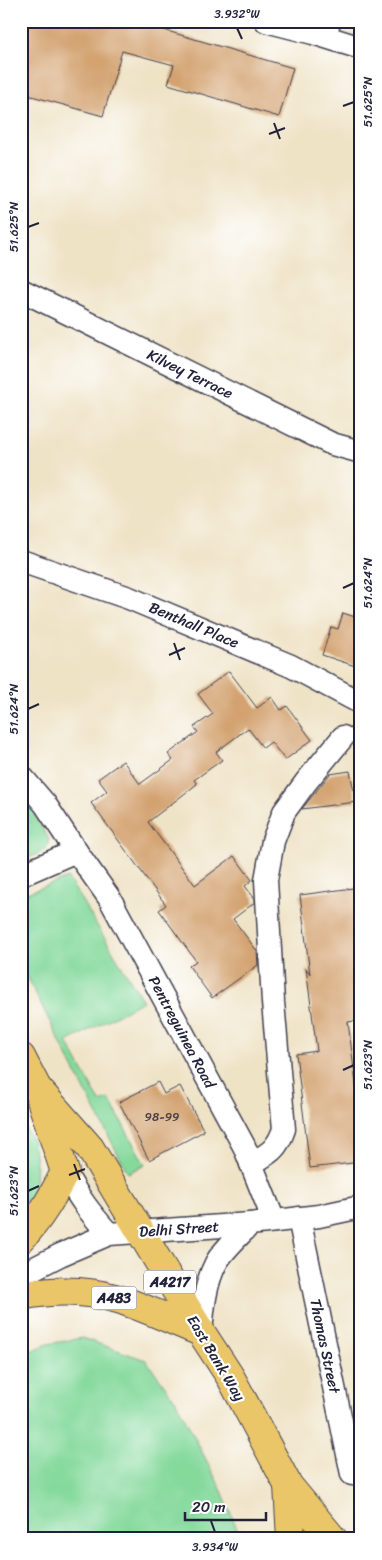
<svg xmlns="http://www.w3.org/2000/svg" width="382" height="1560" font-family="Sriracha,sans-serif">
  <rect width="100%" height="100%" fill="#fff"/>
  <filter id="ink" filterUnits="userSpaceOnUse"><feTurbulence type="fractalNoise" baseFrequency=".02" numOctaves="2"/><feDisplacementMap in="SourceGraphic" scale="10" xChannelSelector="R" yChannelSelector="G"/><feConvolveMatrix kernelMatrix="1 2 1 2 8 2 1 2 1" color-interpolation-filters="sRGB"/></filter>
  <filter id="wash" filterUnits="userSpaceOnUse"><feTurbulence type="fractalNoise" baseFrequency=".0096" numOctaves="4" result="noise"/><feDisplacementMap in="SourceGraphic" scale="20" xChannelSelector="R" yChannelSelector="G"/><feGaussianBlur stdDeviation="1.12" result="paint"/><feColorMatrix in="noise" values="0 0 0 0 0 0 0 0 0 0 0 0 0 0 0 0 0 1.4 0 .05"/><feComposite in="paint" operator="in"/></filter>
  <g filter="url(#wash)">
    <rect width="100%" height="100%" fill="#efe3c6"/>
    <g fill="#84d99b" stroke="#537e6b">
      <path d="M21 781 44 808 34 816 49 839C47 854 34 855 21 860Z"/>
      <path d="M68 878 143 1001 67 1042 100 1102 109 1099 145 1165 128 1173 71 1064 21 964V895Z"/>
      <path d="M21 1120 33 1142 36 1161 35 1187 30 1197 21 1205Z"/>
      <path d="M82 1338 146 1360 176 1401 222 1491 241 1539H21V1355L48 1344Z"/>
    </g>
    <g id="blocks">
      <g fill="#d3a26f">
        <path d="M21 21H141L157 26V28L293 68 279 117 168 84 174 65 122 51 103 116 21 93Z"/>
        <path d="M343 613 361 619V668L322 655 331 627 338 629Z"/>
        <path d="M229 671 257 708 272 697 281 710 287 706 312 740 285 760 271 742 263 748 248 728 216 752 222 760 194 780 197 784 148 822 195 885 234 856 252 880 245 886 254 898V903L233 919 257 951 258 965 212 998 189 966 196 961 159 910 166 905 91 803 107 791 98 779 123 761 140 784 173 760 168 754 198 732 194 727 213 714 198 694Z"/>
        <path d="M350 771 356 802 302 809 330 774Z"/>
        <path d="M361 887V1020L348 1022 361 1124H356L361 1162 310 1168 296 1054 317 1051 306 968 310 974 300 895Z"/>
        <path d="M158 1082 164 1094 180 1086 204 1131 149 1160 119 1102Z"/>
      </g>
    </g>
  </g>
  <g filter="url(#ink)">
    <use href="#blocks" fill-opacity="0" stroke="#413f50" stroke-width="1"/>
    <g fill="none" stroke-linecap="round" stroke-linejoin="round">
      <defs>
        <path id="service" d="M330 39 335 21"/>
        <g id="minor">
          <path d="M266 21 313 33 361 48"/>
          <path d="M21 290 332 444 361 452"/>
          <path d="M21 561 129 598 291 666 361 703"/>
          <path d="M21 776 45 804 76 851"/>
          <path d="M21 875 76 851 110 899 244 1146 274 1221"/>
          <path d="M251 1164C269 1153 277 1150 284 1129L273 1002 266 880 273 841 284 812 306 782 343 737"/>
          <path d="M65 1172C78 1197 90 1213 109 1234"/>
          <path d="M299 1218 352 1474"/>
          <path d="M21 1275 60 1255 109 1234 250 1224 319 1216 361 1207"/>
          <path d="M201 1332C203 1309 205 1284 216 1263 223 1250 240 1235 250 1224"/>
        </g>
        <g id="primary">
          <path d="M21 1057 37 1088 65 1172C51 1199 42 1216 21 1239"/>
          <path d="M37 1088 90 1148 201 1332 231 1378 288 1485 333 1539"/>
          <path d="M21 1296C52 1290 87 1290 118 1299 146 1308 173 1321 201 1332"/>
          <path d="M288 1485 291 1539"/>
        </g>
      </defs>
      <use href="#service" stroke="#413f50" stroke-width="14"/>
      <use href="#minor" stroke="#413f50" stroke-width="25"/>
      <use href="#primary" stroke="#413f50" stroke-width="30"/>
      <use href="#service" stroke="#fff" stroke-width="11"/>
      <use href="#minor" stroke="#fff" stroke-width="22"/>
      <use href="#primary" stroke="#ebc669" stroke-width="28"/>
    </g>
  </g>
  <path fill="none" stroke="#22223b" stroke-width="2" d="M237 28 242 39M343 106 354 102M274 123 280 139M269 134 285 128M28 227 39 223M343 588 354 583M174 643 180 660M169 655 185 648M28 709 39 704M343 1070 354 1065M74 1164 80 1180M69 1175 85 1169M28 1191 39 1186M211 1521 215 1532"/>
  <g text-anchor="middle" dominant-baseline="central" stroke-width="4.5" stroke-linejoin="round" paint-order="stroke">
    <g font-size="12" fill="#4e4248">
      <text x="162" y="1117">98-99</text>
    </g>
    <g fill="#fff" stroke="#646476" stroke-width="1">
      <rect x="144" y="1270.5" width="52" height="23" rx="4"/>
      <rect x="91.5" y="1286.5" width="45" height="23" rx="4"/>
    </g>
    <g font-size="14" font-weight="bold" fill="#22223b">
      <text x="170" y="1282">A4217</text>
      <text x="114" y="1298">A483</text>
    </g>
    <g font-size="15" fill="#22223b" stroke="#fff">
      <text transform="translate(190 374) rotate(26)">Kilvey Terrace</text>
      <text transform="translate(194 625) rotate(23)">Benthall Place</text>
      <text transform="translate(182 1032) rotate(62)">Pentreguinea Road</text>
      <text transform="translate(179 1229) rotate(-4)">Delhi Street</text>
      <text transform="translate(325 1346) rotate(78)">Thomas Street</text>
      <text transform="translate(216 1358) rotate(59)">East Bank Way</text>
    </g>
  </g>
  <rect width="382" height="1560" fill="none" stroke="#fff" stroke-width="55"/>
  <path d="M185 1512v8h81v-8" fill="none" stroke="#22223b" stroke-width="2.5"/>
  <text x="192" y="1512" font-size="15" fill="#22223b" stroke="#ffffff" stroke-width="4" paint-order="stroke">20 m</text>
  <rect x="28" y="28" width="326" height="1504" fill="none" stroke="#22223b" stroke-width="2"/>
  <g font-size="12" text-anchor="middle" fill="#22223b">
    <text x="237" y="18">3.932°W</text>
    <text transform="translate(368 102) rotate(-90)" y="4">51.625°N</text>
    <text transform="translate(14 227) rotate(-90)" y="4">51.625°N</text>
    <text transform="translate(368 583) rotate(-90)" y="4">51.624°N</text>
    <text transform="translate(14 709) rotate(-90)" y="4">51.624°N</text>
    <text transform="translate(368 1065) rotate(-90)" y="4">51.623°N</text>
    <text transform="translate(14 1191) rotate(-90)" y="4">51.623°N</text>
    <text x="215" y="1551">3.934°W</text>
  </g>
</svg>
